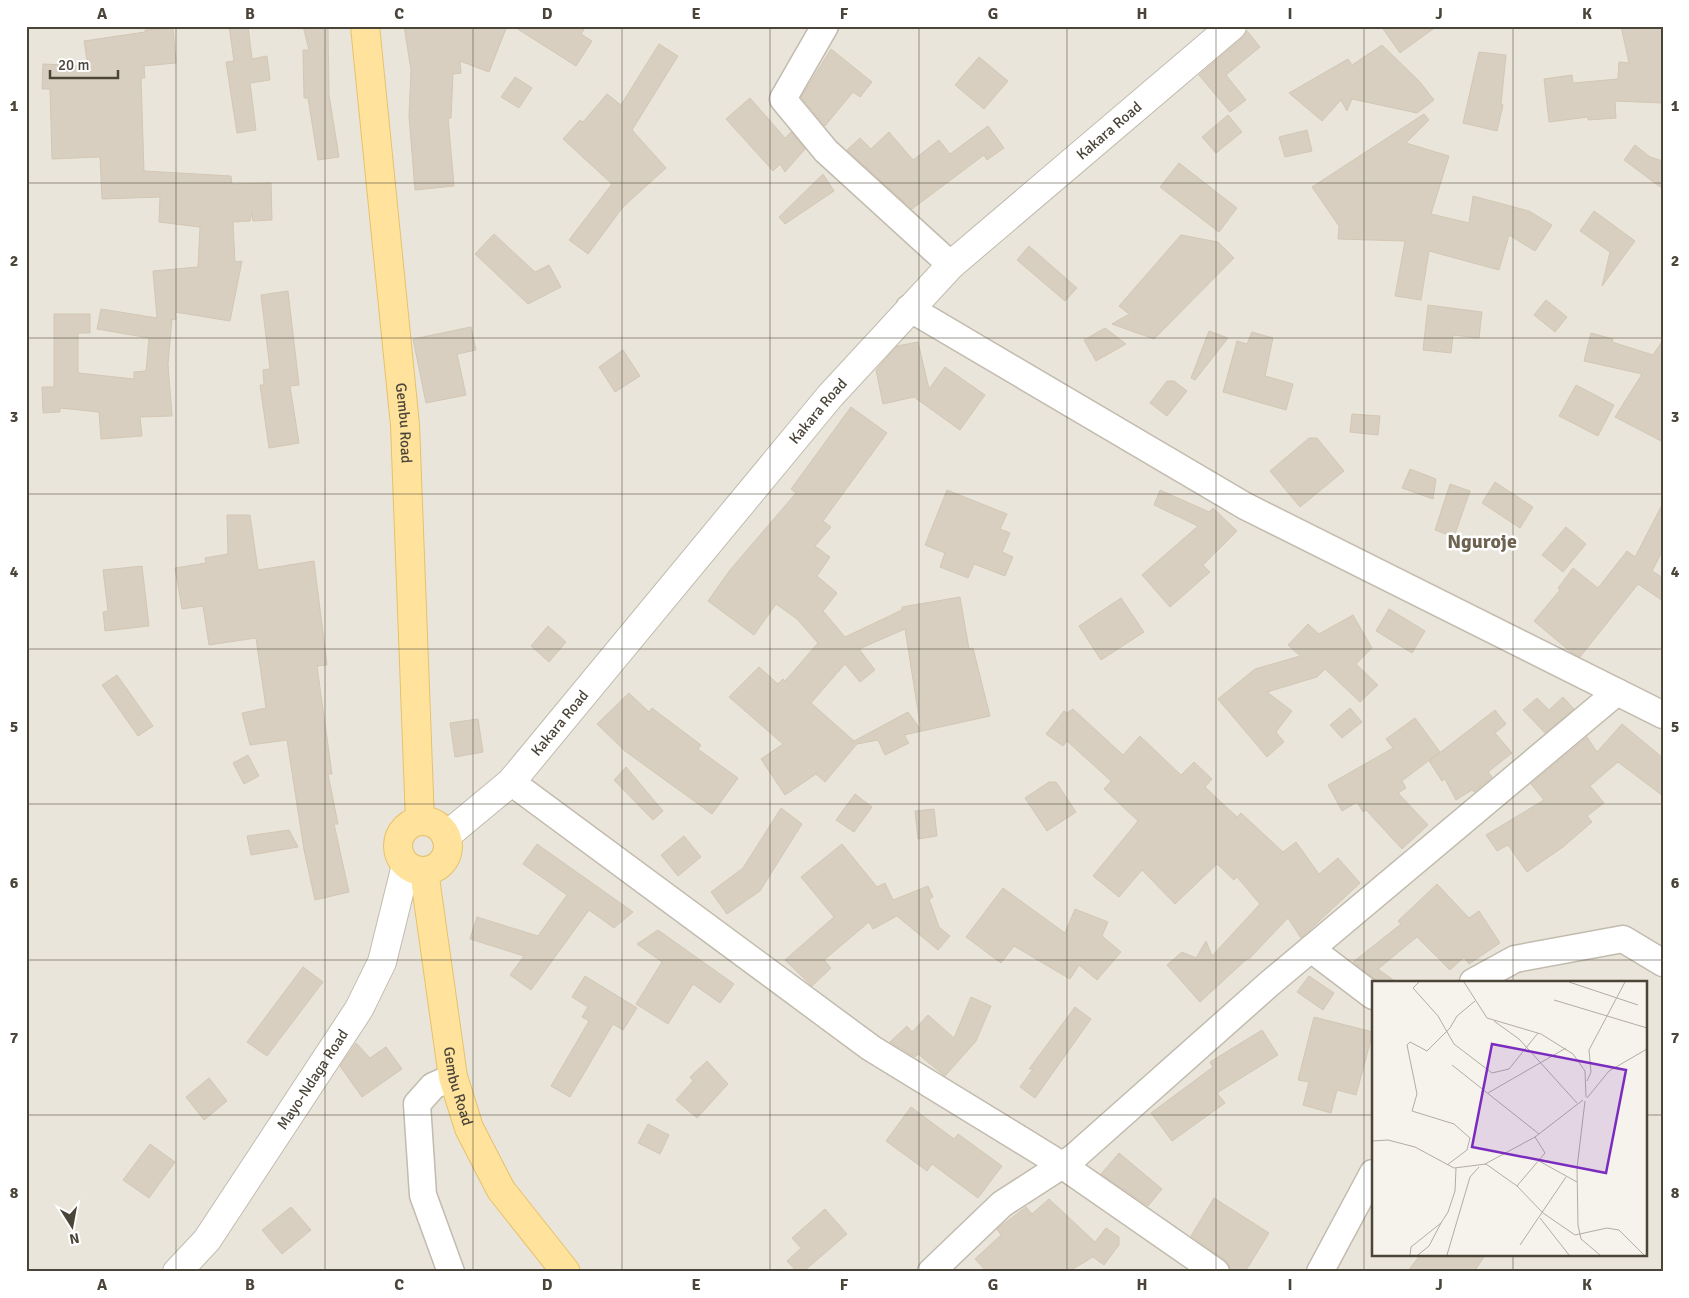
<svg xmlns="http://www.w3.org/2000/svg" width="1689" height="1298" font-family="Signika,sans-serif">
  <rect width="100%" height="100%" fill="#f6f3ec"/>
  <path fill="#eae5da" fill-rule="evenodd" d="M26 26H1663V1272H26ZM1373 982H1645V1254H1373Z"/>
  <g fill="#d8cfc1" stroke="#d3c7b4" fill-rule="evenodd">
    <path d="M229 26H248L252 59 267 56 270 80 250 83 256 130 237 133 226 62 234 61Z"/>
    <path d="M303 26H328L329 95 339 157 318 160 308 98H304L303 50H309Z"/>
    <path d="M404 26H507L489 72 460 61 461 73 453 74 451 118H448L454 186 415 190 409 116 411 70Z"/>
    <path d="M513 26H586L581 34 592 41 576 66Z"/>
    <path d="M1381 26H1437L1400 53Z"/>
    <path d="M1621 26H1663V103L1615 101 1616 118 1588 120V117L1549 122 1544 79 1572 75 1573 83 1618 79 1619 62 1629 63Z"/>
    <path d="M173 28 176 63 144 66 145 78H141L144 171 231 176 232 184 271 183 272 220 253 221 252 212 250 221 233 222 235 262 242 261 230 321 175 312 176 319 169 320H172L168 364 172 416 140 417 142 436 101 439 99 412 60 408V412L43 413 42 387H54V314H90V333H78V373L134 379V372L146 371 149 338 97 329 101 309 157 318 153 271 198 267 200 227 159 222 160 197 102 199 100 157 52 159 50 89H42L43 64 88 66 84 41 145 32V30Z"/>
    <path d="M1247 31 1260 47 1226 75 1246 100 1230 112 1199 75 1242 38Z"/>
    <path d="M659 44 678 56 632 130 666 168 623 207 588 254 569 240 612 184 563 139 580 120 583 122 607 94 621 105Z"/>
    <path d="M1382 45 1420 82 1434 100 1417 113 1352 99 1347 111 1341 100 1322 121 1289 93 1348 59 1352 65Z"/>
    <path d="M831 49 872 82 860 97 853 92 825 126 801 97Z"/>
    <path d="M1479 52 1506 55 1501 104 1503 105 1497 131 1463 123Z"/>
    <path d="M979 57 1008 81 984 109 955 85Z"/>
    <path d="M515 77 532 88 519 108 501 97Z"/>
    <path d="M750 98 785 138 791 132 805 149 785 172 780 164 773 171 726 119Z"/>
    <path d="M1424 114 1429 120 1406 143 1449 156 1431 214 1469 223 1473 196 1529 211 1552 225 1535 251 1509 235 1499 270 1429 251 1421 300 1395 296 1405 241 1338 239 1339 226 1312 187Z"/>
    <path d="M1228 115 1242 132 1216 153 1202 137Z"/>
    <path d="M988 126 1004 148 987 160 984 155 912 209 847 150 860 138 871 149 889 132 913 160 939 140 950 154Z"/>
    <path d="M1307 130 1312 151 1285 157 1279 137Z"/>
    <path d="M1635 145 1650 157 1663 161V189L1624 160Z"/>
    <path d="M1179 163 1237 208 1219 232 1160 187Z"/>
    <path d="M823 174 834 191 785 224 779 217Z"/>
    <path d="M1594 211 1635 241 1602 286 1610 252 1580 231Z"/>
    <path d="M494 234 535 272 549 265 561 287 528 304 475 254Z"/>
    <path d="M1181 235 1218 242 1234 258 1154 339 1112 324 1129 314 1119 306Z"/>
    <path d="M1029 246 1077 288 1065 301 1017 260Z"/>
    <path d="M288 291 299 385 290 386 299 443 269 448 260 385H264L263 370 270 369 261 295Z"/>
    <path d="M1546 300 1567 317 1555 332 1534 315Z"/>
    <path d="M1428 305 1482 312 1479 338 1453 335 1451 353 1423 350Z"/>
    <path d="M471 327 476 350 457 354 466 395 426 403 413 339Z"/>
    <path d="M1105 328 1126 344 1096 361 1084 340Z"/>
    <path d="M1209 331 1228 338 1195 380 1191 378Z"/>
    <path d="M1252 332 1273 338 1265 376 1293 384 1286 410 1223 392 1237 341 1247 344Z"/>
    <path d="M1591 333 1613 339 1612 342 1653 355 1663 340V442L1615 417 1642 374 1584 361Z"/>
    <path d="M918 342 929 389 945 367 985 395 960 430 914 397 883 404 876 370 897 346Z"/>
    <path d="M623 350 640 376 615 392 599 367Z"/>
    <path d="M1167 381H1174L1187 391 1167 416 1150 403Z"/>
    <path d="M1576 385 1614 405 1598 436 1559 416Z"/>
    <path d="M851 407 887 433 823 521 831 527 815 546 830 557 817 576 837 593 823 611 845 637 902 610V607L960 597 969 649 973 648 990 716 904 735 909 743 885 755 878 740 857 744 825 782 816 774 785 795 761 759 783 744 729 697 759 667 778 684 783 679 785 681 818 643 797 619 776 604 754 635 708 601 730 570 796 493 791 489ZM905 629 921 730 908 712 854 741 811 703 845 664 860 682 875 670 859 649Z"/>
    <path d="M1352 414 1380 416 1378 435 1350 432Z"/>
    <path d="M1309 438H1317L1344 471 1300 507 1270 471Z"/>
    <path d="M1410 469 1436 479 1433 499 1402 488Z"/>
    <path d="M1495 482 1533 507 1520 528 1482 503Z"/>
    <path d="M1450 484 1470 491 1454 537 1435 530Z"/>
    <path d="M947 490 1007 514 1000 529 1010 533 1002 552 1013 557 1005 576 974 564 968 578 940 567 945 553 925 545Z"/>
    <path d="M1160 490 1209 512 1213 508 1237 531 1203 565 1210 572 1170 607 1142 575 1198 526 1154 505Z"/>
    <path d="M1663 503V550L1652 571 1663 578V601L1638 584 1580 657 1572 653 1534 621 1560 590 1558 588 1573 568 1598 588 1627 551 1635 557Z"/>
    <path d="M227 515H250L258 570 314 561 327 665 317 666 332 774H328L338 824H334L349 892 315 900 304 850 287 740 250 745 242 713 266 708 256 638 209 645 203 606 182 609 175 568 206 563 205 558 228 554Z"/>
    <path d="M1566 527 1586 544 1563 572 1542 555Z"/>
    <path d="M142 566 149 626 105 631 103 612 108 611 103 570Z"/>
    <path d="M1121 598 1144 632 1101 660 1079 626Z"/>
    <path d="M1389 609 1425 631 1412 653 1376 631Z"/>
    <path d="M1353 615 1372 648 1356 664 1378 685 1360 702 1325 669 1317 677 1267 692 1292 711 1276 732 1284 742 1267 757 1218 699 1255 669 1300 656 1288 645 1308 624 1319 634Z"/>
    <path d="M548 626 566 642 549 662 531 646Z"/>
    <path d="M117 675 153 726 138 736 102 685Z"/>
    <path d="M629 693 649 712 652 708 701 745 698 749 738 778 712 814 625 751 597 724Z"/>
    <path d="M1563 697 1574 709 1545 733 1523 710 1537 698 1549 710Z"/>
    <path d="M1350 708 1362 722 1342 738 1330 725Z"/>
    <path d="M1073 709 1123 755 1140 736 1181 775 1194 762 1212 779 1205 787 1237 817 1241 813 1283 852 1296 842 1319 874 1338 858 1360 883 1301 938 1288 918 1249 959 1248 958 1200 1002 1167 965 1182 952 1196 958 1206 941 1212 956 1260 904 1237 877 1234 880 1217 864 1175 904 1142 870 1119 897 1093 876 1138 821 1104 789 1111 781 1067 741 1063 746 1046 734 1064 711 1067 713Z"/>
    <path d="M1495 710 1506 724 1495 733 1512 753 1488 772 1492 777 1474 792 1472 790 1456 800 1445 779 1442 781 1429 761Z"/>
    <path d="M1415 718 1440 752 1402 781 1406 788 1398 793 1428 825 1402 849 1366 810 1363 812 1357 802 1342 811 1328 785 1393 748 1386 739Z"/>
    <path d="M478 719 483 752 455 757 450 723Z"/>
    <path d="M1622 724 1663 758V796L1618 762 1590 786 1604 803 1587 816 1592 822 1563 847 1527 872 1508 845 1497 851 1486 835 1544 800 1531 784 1587 737 1597 752Z"/>
    <path d="M248 755 259 776 244 784 233 763Z"/>
    <path d="M626 767 663 811 653 820 614 780Z"/>
    <path d="M1049 782H1056L1076 812 1047 831 1025 798Z"/>
    <path d="M855 794 872 807 854 832 836 820Z"/>
    <path d="M781 808 802 824 760 891 727 914 711 892 743 868Z"/>
    <path d="M934 809 937 836 918 839 915 811Z"/>
    <path d="M289 830 298 847 251 855 247 836Z"/>
    <path d="M684 836 701 857 678 876 661 855Z"/>
    <path d="M537 844 633 912 614 928 589 910 531 990 510 975 524 956 470 939 477 917 538 936 567 895 523 864Z"/>
    <path d="M842 844 877 887 885 883 893 900 928 886 933 897 929 899 939 927 950 936 938 950 897 916 873 929 869 922 824 960 831 968 812 986 785 960 834 917 801 877Z"/>
    <path d="M1437 884 1469 918 1479 911 1500 943 1469 964 1464 957 1450 970 1417 937 1378 969 1396 982H1379L1353 962 1401 924 1398 921Z"/>
    <path d="M1003 888 1065 933 1075 909 1108 922 1102 936 1121 952 1097 980 1079 965 1070 979 1014 946 1001 963 966 937Z"/>
    <path d="M658 930 734 984 720 1003 693 984 668 1024 636 1004 662 962 637 944Z"/>
    <path d="M303 967 323 982 267 1056 247 1042Z"/>
    <path d="M585 976 637 1008 623 1030 613 1024 570 1097 551 1086 589 1021 582 1017 588 1007 572 997Z"/>
    <path d="M1309 976 1334 993 1323 1010 1297 992Z"/>
    <path d="M971 997 991 1006 976 1041 945 1076 918 1054 915 1057 890 1042 907 1026 912 1032 928 1015 954 1038Z"/>
    <path d="M1075 1007 1091 1019 1035 1098 1020 1087 1033 1069H1029Z"/>
    <path d="M1314 1017 1373 1032 1356 1095 1337 1090 1331 1113 1303 1105 1309 1082 1298 1080Z"/>
    <path d="M1262 1030 1278 1055 1217 1093 1225 1103 1172 1141 1151 1113 1213 1067 1210 1062Z"/>
    <path d="M356 1043 370 1058 386 1047 402 1069 362 1097 340 1066Z"/>
    <path d="M707 1061 728 1084 697 1118 676 1100 693 1081 690 1077Z"/>
    <path d="M209 1078 227 1101 204 1120 186 1097Z"/>
    <path d="M911 1107 954 1139 958 1134 1002 1166 978 1198 932 1164 927 1171 886 1141Z"/>
    <path d="M648 1124 669 1135 660 1154 638 1143Z"/>
    <path d="M150 1144 175 1162 149 1198 123 1180Z"/>
    <path d="M1119 1153 1162 1189 1148 1206 1101 1174Z"/>
    <path d="M1214 1198 1269 1233 1245 1272H1236L1230 1268 1225 1260 1191 1236Z"/>
    <path d="M1049 1199 1095 1242 1106 1228 1119 1237V1245L1104 1265 1093 1257 1068 1272H987L975 1259 1001 1235 997 1229 1026 1207 1032 1214Z"/>
    <path d="M291 1207 311 1230 282 1254 262 1230Z"/>
    <path d="M825 1209 847 1234 803 1272H797L787 1261 801 1248 792 1238Z"/>
    <path d="M1421 1254H1486L1474 1272H1407Z"/>
  </g>
  <g fill="none" stroke-linecap="round" stroke-linejoin="round">
    <defs>
      <g id="minor">
        <path d="M825 26 783 99 826 151 951 265"/>
        <path d="M909 308 1245 506 1663 715"/>
        <path d="M511 782 871 1048 1062 1165 1216 1272"/>
        <path d="M1311 949 1373 996"/>
        <path d="M1473 982 1515 959 1623 939 1663 963"/>
        <path d="M451 1272 423 1195 417 1104 433 1086 453 1077"/>
        <path d="M931 1272 1002 1204 1073 1158 1269 984 1617 692"/>
        <path d="M1320 1272 1373 1173"/>
      </g>
      <g id="tertiary">
        <path id="s1" d="M446 836 511 782 830 396 951 265 1232 26"/>
        <path id="s2" d="M177 1272 207 1240 359 1009 382 962 406 865"/>
      </g>
      <g id="primary">
        <path id="s3" d="M365 26 405 425 420 821"/>
        <circle cx="423" cy="846" r="25"/>
        <path id="s4" d="M424 871 453 1077 469 1128 501 1190 566 1272"/>
      </g>
    </defs>
    <use href="#minor" stroke="#c2bbae" stroke-width="29"/>
    <use href="#tertiary" stroke="#c2bbae" stroke-width="30"/>
    <use href="#primary" stroke="#e6c16a" stroke-width="30"/>
    <use href="#minor" stroke="#fff" stroke-width="26"/>
    <use href="#tertiary" stroke="#fff" stroke-width="28"/>
    <use href="#primary" stroke="#ffe39c" stroke-width="28"/>
  </g>
  <path fill="none" stroke="#4b4439" stroke-width="1" stroke-opacity="0.55" d="M176 26V1272M325 26V1272M473 26V1272M622 26V1272M770 26V1272M919 26V1272M1067 26V1272M1216 26V1272M1364 26V1272M1513 26V982M26 183H1663M26 338H1663M26 494H1663M26 649H1663M26 804H1663M26 960H1663M26 1115H1373M1645 1115H1663M1513 1254V1272"/>
  <g text-anchor="middle" dominant-baseline="central" stroke-width="5" stroke-linejoin="round" paint-order="stroke">
    <g font-size="15" fill="#4b4439" stroke="#fff">
      <text stroke="none"><textPath href="#s1" startOffset="971">Kakara Road</textPath></text>
      <text stroke="none"><textPath href="#s1" startOffset="566">Kakara Road</textPath></text>
      <text stroke="none"><textPath href="#s3" startOffset="399">Gembu Road</textPath></text>
      <text stroke="none"><textPath href="#s1" startOffset="161">Kakara Road</textPath></text>
      <text stroke="none"><textPath href="#s2" startOffset="236">Mayo-Ndaga Road</textPath></text>
      <text stroke="none"><textPath href="#s4" startOffset="218">Gembu Road</textPath></text>
    </g>
    <g font-size="20" font-weight="bold" fill="#6e6250" stroke="#fff">
      <text x="1482" y="541">Nguroje</text>
    </g>
  </g>
  <g transform="translate(1372 981)">
    <rect width="275" height="275" fill="#f6f3ec"/>
    <path fill="none" stroke="#b2ada4" stroke-width="1" d="M47 1 41 7 66 35 82 63 120 92 137 88 166 52M92 1 115 37 169 53 201 73 213 90 214 116M197 1 266 24M182 19 275 47M122 40 147 58 205 122M80 84 167 153M215 100 219 91 217 69 253 1M116 112 194 67M215 117 237 90 275 68M213 120 205 187 206 244 209 258 228 274M0 160 16 159 43 166 82 187 114 183 145 205 171 232 203 254 235 247 247 249 272 274M167 180 205 201M113 183 163 156 211 119M75 184 95 169 98 157 82 143 40 130 45 113 35 64 38 61 55 70 78 47 85 35 103 20M145 205 173 172 163 156M168 237 197 274M148 264 194 196M38 274 39 266 69 242 76 231 83 210 84 187M46 274 57 265 69 242M75 274 98 196 107 186"/>
    <path fill="#7b2cbf" fill-opacity="0.15" stroke="#7b2cbf" stroke-width="2.5" d="M120 63 254 89 234 192 100 166Z"/>
    <rect width="275" height="275" fill="none" stroke="#4b4439" stroke-width="2.5"/>
  </g>
  <rect width="1689" height="1298" fill="none" stroke="#ffffff" stroke-width="55"/>
  <g transform="translate(72 1226) rotate(169)" stroke="#ffffff" stroke-width="4" paint-order="stroke">
  <path d="M0-4L9 19L0 12L-9 19Z" fill="#4b4439"/>
  <text y="-8" font-size="14" font-weight="bold" text-anchor="middle" fill="#4b4439">N</text>
  </g>
  <path d="M50 70v8h68v-8" fill="none" stroke="#4b4439" stroke-width="2.5"/>
  <text x="58" y="70" font-size="15" fill="#4b4439" stroke="#ffffff" stroke-width="4" paint-order="stroke">20 m</text>
  <rect x="28" y="28" width="1634" height="1242" fill="none" stroke="#4b4439" stroke-width="2"/>
  <g font-size="16" text-anchor="middle" font-weight="bold" fill="#4b4439">
    <text x="102" y="19">A</text>
    <text x="250" y="19">B</text>
    <text x="399" y="19">C</text>
    <text x="547" y="19">D</text>
    <text x="696" y="19">E</text>
    <text x="844" y="19">F</text>
    <text x="993" y="19">G</text>
    <text x="1142" y="19">H</text>
    <text x="1290" y="19">I</text>
    <text x="1439" y="19">J</text>
    <text x="1587" y="19">K</text>
    <text x="14" y="111">1</text>
    <text x="1675" y="111">1</text>
    <text x="14" y="266">2</text>
    <text x="1675" y="266">2</text>
    <text x="14" y="422">3</text>
    <text x="1675" y="422">3</text>
    <text x="14" y="577">4</text>
    <text x="1675" y="577">4</text>
    <text x="14" y="732">5</text>
    <text x="1675" y="732">5</text>
    <text x="14" y="888">6</text>
    <text x="1675" y="888">6</text>
    <text x="14" y="1043">7</text>
    <text x="1675" y="1043">7</text>
    <text x="14" y="1198">8</text>
    <text x="1675" y="1198">8</text>
    <text x="102" y="1290">A</text>
    <text x="250" y="1290">B</text>
    <text x="399" y="1290">C</text>
    <text x="547" y="1290">D</text>
    <text x="696" y="1290">E</text>
    <text x="844" y="1290">F</text>
    <text x="993" y="1290">G</text>
    <text x="1142" y="1290">H</text>
    <text x="1290" y="1290">I</text>
    <text x="1439" y="1290">J</text>
    <text x="1587" y="1290">K</text>
  </g>
</svg>
